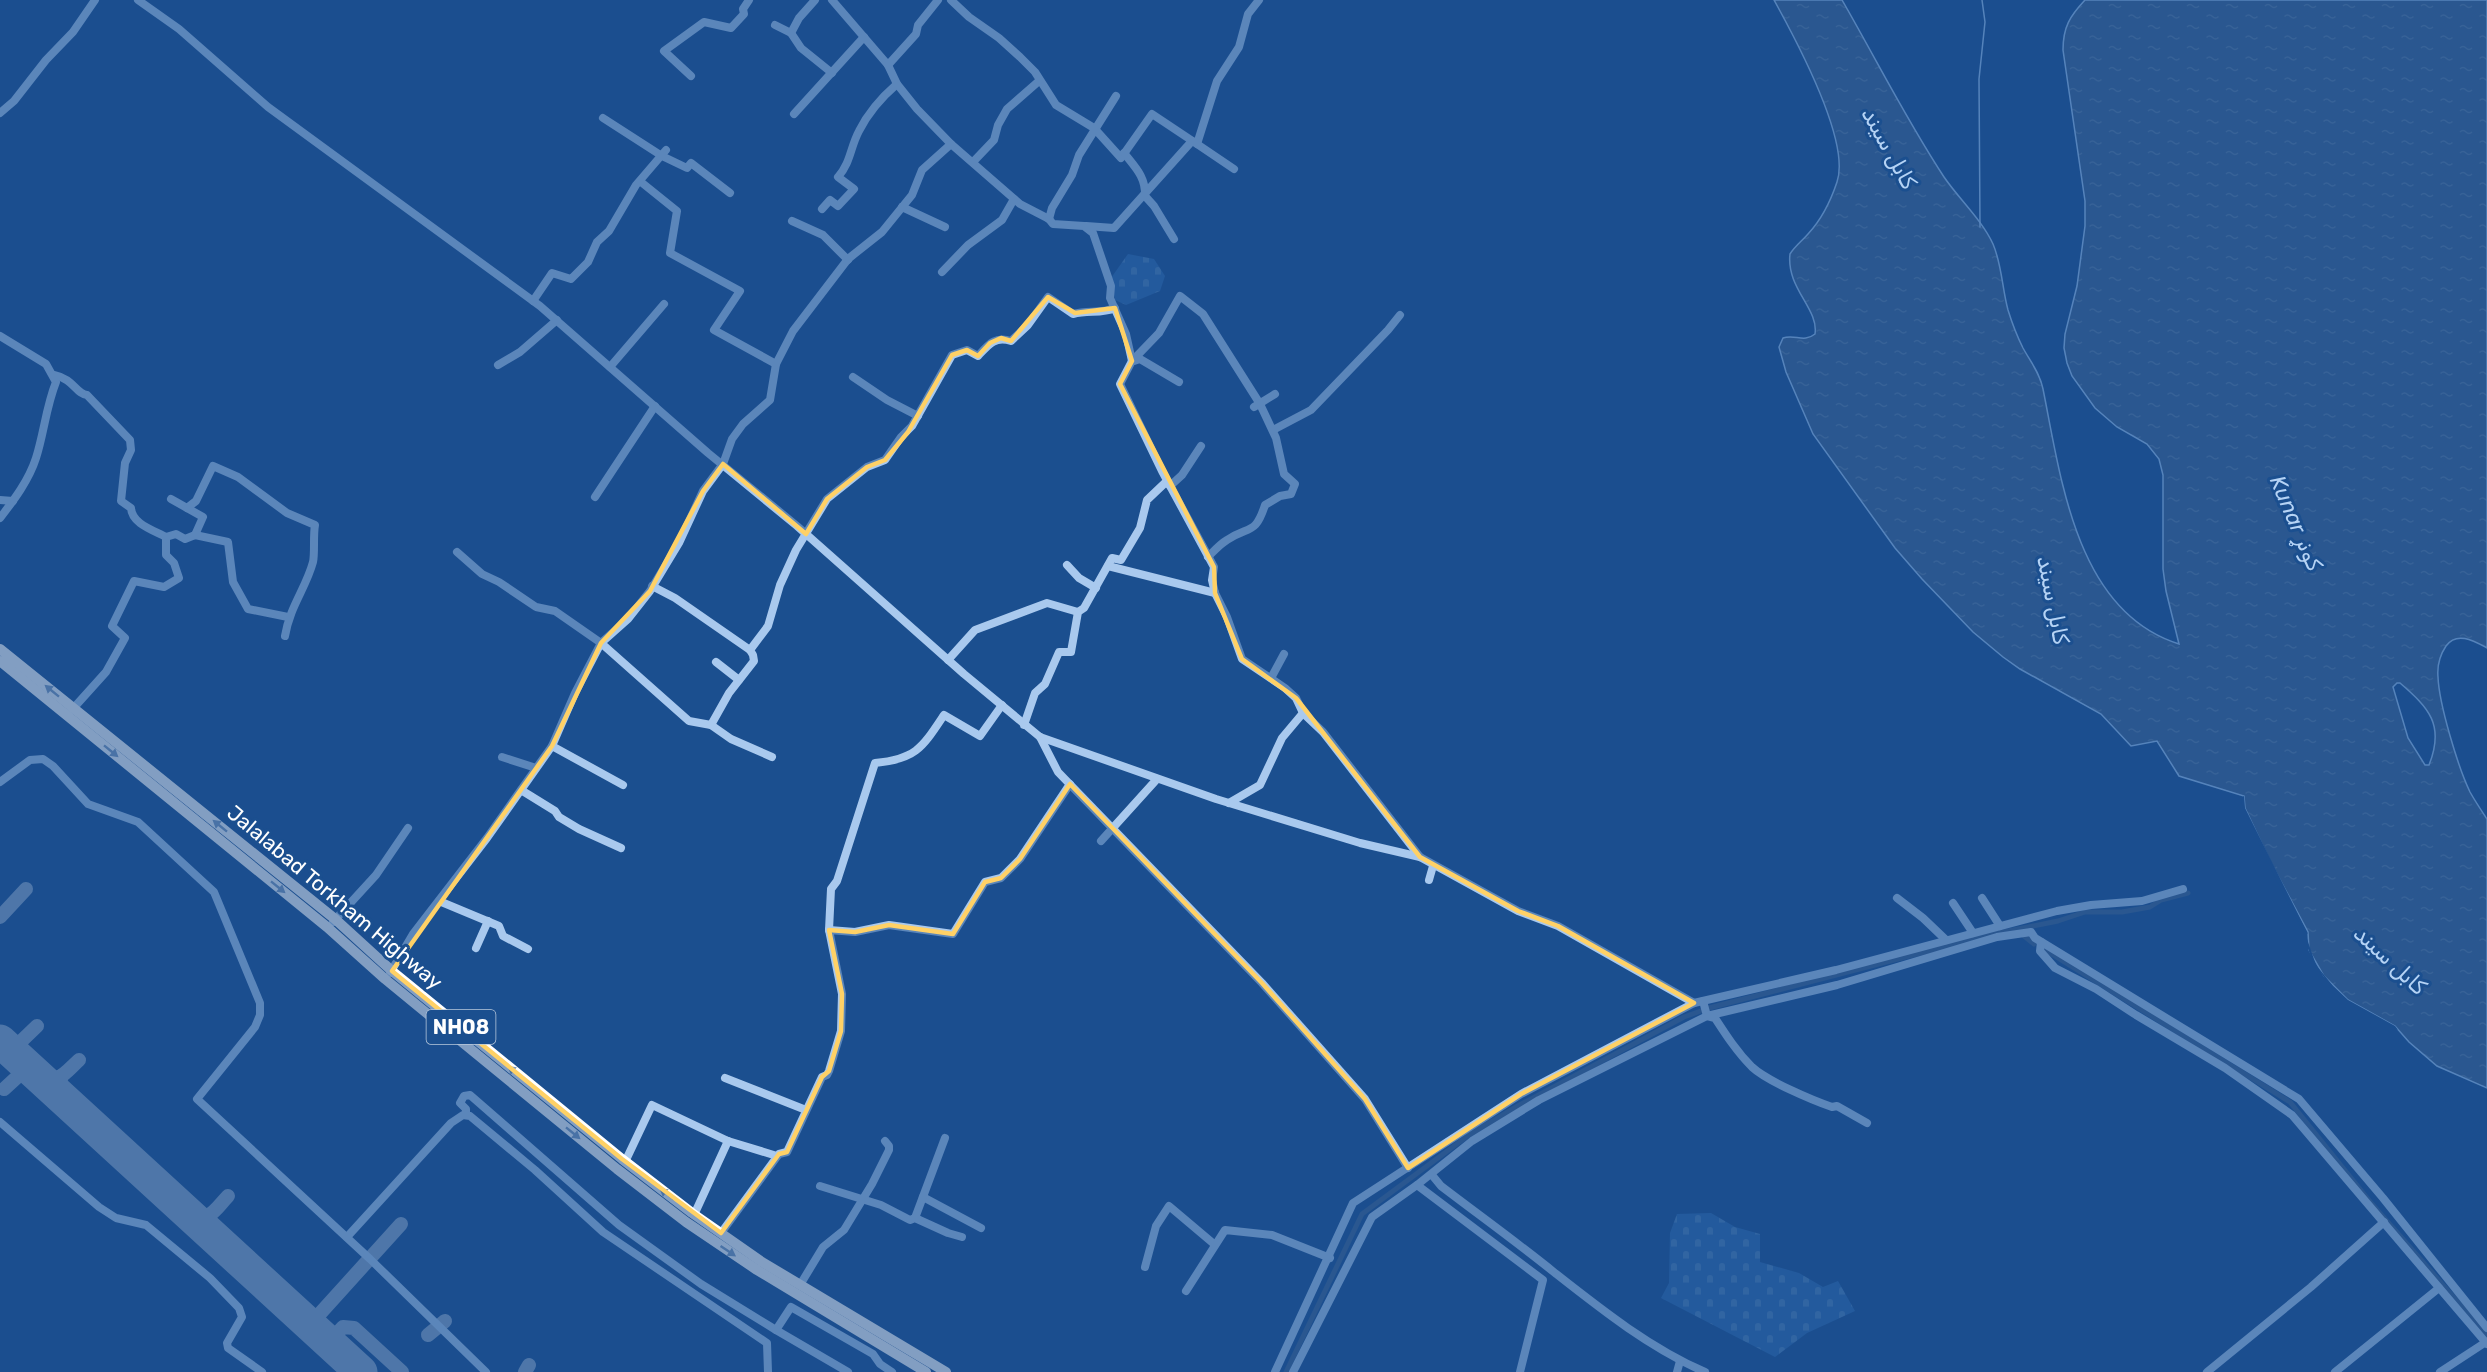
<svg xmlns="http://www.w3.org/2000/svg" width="2487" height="1372" font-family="Rubik,Vazirmatn,sans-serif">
  <defs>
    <pattern id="cemetery-stones" width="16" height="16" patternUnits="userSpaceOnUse" patternTransform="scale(1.5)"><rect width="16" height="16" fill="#2e69ad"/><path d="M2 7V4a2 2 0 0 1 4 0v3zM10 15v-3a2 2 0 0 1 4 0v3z" fill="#4d80b9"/></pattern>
    <pattern id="water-ripples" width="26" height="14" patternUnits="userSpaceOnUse" patternTransform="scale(1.5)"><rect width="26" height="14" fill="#3c6290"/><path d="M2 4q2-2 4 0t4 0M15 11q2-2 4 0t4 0" fill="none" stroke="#597aa1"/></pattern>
  </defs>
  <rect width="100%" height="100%" fill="#1b4f8f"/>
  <g fill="url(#cemetery-stones)">
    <path d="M1128 254 1154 259 1165 276 1160 291 1126 305 1115 300 1111 278Z"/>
    <path d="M1711 1213 1735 1227 1760 1234V1262L1799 1273 1823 1287 1838 1281 1855 1311 1807 1333 1775 1357 1661 1298 1669 1283 1670 1233 1677 1214Z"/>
  </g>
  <path fill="url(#water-ripples)" stroke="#9cc4f0" stroke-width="1.5" fill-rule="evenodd" d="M1774 0H1842C1876 59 1907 121 1944 177 1959 199 1982 220 1993 244 2002 265 2002 288 2008 310 2012 323 2017 336 2023 348 2030 361 2040 373 2043 389 2061 478 2076 612 2179 644L2166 591 2163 569V475L2159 459 2147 444 2117 427 2095 408 2072 376 2067 363 2064 348 2065 334 2077 286 2085 226V201L2063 50C2063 27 2070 16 2085 0H2487V648C2474 641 2457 631 2446 646 2440 655 2437 666 2438 677 2439 704 2458 767 2470 792 2475 801 2481 810 2487 819V1088L2437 1066 2409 1042 2395 1026 2348 1000 2324 976 2309 950 2308 932 2270 861 2245 808 2244 796 2179 776 2157 741 2131 746 2101 714 2020 669 2003 657 1973 632 1922 579 1895 548 1813 434 1786 372 1779 347 1783 338C1795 334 1804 343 1815 334 1819 309 1786 288 1790 254 1795 246 1802 241 1808 234 1821 220 1831 200 1837 182 1851 141 1795 38 1774 0ZM2397 683H2400C2429 708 2445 725 2429 765H2425L2408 738 2393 687Z"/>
  <g fill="#1b4f8f">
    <path d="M2244 796 2245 808 2308 934 2302 929 2270 868 2242 805 2241 798Z"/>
    <path d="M2307 939 2316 965 2333 986 2348 1000 2395 1026 2398 1030 2351 1005 2330 986 2312 960 2306 943Z"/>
  </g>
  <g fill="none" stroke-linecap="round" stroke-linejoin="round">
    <path stroke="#9cc4f0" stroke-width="1.5" d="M1980 227 1979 79 1985 22 1982 0"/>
    <g stroke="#3c6290" stroke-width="5">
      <path d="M2024 936 2034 944"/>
      <path d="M2045 950 2290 1102 2372 1204 2487 1335"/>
      <path d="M1286 1372 1362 1214 1469 1135 1516 1107 1684 1017 1709 1008 1998 933 2058 921 2085 912H2122L2150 907 2161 900 2188 893"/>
    </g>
    <g stroke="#8da7c7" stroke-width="14">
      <path d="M0 917 26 889"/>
      <path d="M11 1051 37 1026"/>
      <path d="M34 1072C58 1085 61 1077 79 1060"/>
      <path d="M61 1077 60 1090 71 1106"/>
      <path d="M4 1089 28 1067"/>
      <path d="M186 1211C208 1225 213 1212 228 1196"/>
      <path d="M211 1214 208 1225 221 1243"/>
      <path d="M300 1316 309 1320 316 1318 401 1224"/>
      <path d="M428 1335 445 1321"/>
      <path d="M329 1342 343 1327 354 1328 402 1372"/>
      <path d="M525 1372 529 1365"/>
    </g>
    <path stroke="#8da7c7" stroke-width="33" d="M0 1041 361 1372"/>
    <g stroke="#a9c9ee" stroke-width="8">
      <path d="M138 0 179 29 268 107 540 306 708 453 797 526 964 674 1040 737 1216 799 1360 843 1420 857 1518 911 1558 926 1694 1003"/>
      <path d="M832 0 888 65 897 84 917 109 951 144 1020 204 1049 219 1053 224 1084 226 1093 233 1111 286 1110 298 1126 334 1132 361 1120 384 1162 471 1214 567 1212 580 1215 593 1227 617 1242 659 1285 688 1296 698 1303 713 1323 732 1420 857"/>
      <path d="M951 0 969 17 999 38 1020 57 1035 72 1056 105 1094 128 1121 158 1152 114 1197 144 1217 81 1239 47 1248 14 1259 0"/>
      <path d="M775 25 791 33 801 48 832 73"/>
      <path d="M791 33 799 18 815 0"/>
      <path d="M888 65 916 34 918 25 938 0"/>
      <path d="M691 76 664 51 704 22 731 28 744 14 743 9 749 0"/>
      <path d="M0 113 14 101 46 60 73 32 95 0"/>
      <path d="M794 114 864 37"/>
      <path d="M603 118 662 156 687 168 691 163 730 193"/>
      <path d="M1197 144 1234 169"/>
      <path d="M1124 153C1135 167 1146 177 1145 196L1154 206 1174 239"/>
      <path d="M973 162 994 140 998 125 1007 109 1039 81"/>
      <path d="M641 182 677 211 670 253 740 291 714 330 776 364"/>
      <path d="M902 207 945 227"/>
      <path d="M822 209 830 200 838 206 854 189 838 177C851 162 850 148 859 131 868 113 882 97 897 84"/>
      <path d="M1049 219 1052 208 1072 175 1079 155 1116 96"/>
      <path d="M792 221 823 235 848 260"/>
      <path d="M1086 226 1114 228 1192 141"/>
      <path d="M942 272 968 245 1002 220 1014 199"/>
      <path d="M533 301 552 273 571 279 588 262 597 242 609 231 636 185 666 150"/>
      <path d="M0 336 46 364 56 382C46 407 44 433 36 458 29 480 14 500 0 518"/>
      <path d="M1132 361 1159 333 1180 296 1203 314 1260 404 1276 438 1284 474 1295 484 1291 494 1280 496 1265 505C1255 536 1249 525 1227 540 1220 544 1214 551 1208 557"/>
      <path d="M1134 361 1140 359 1179 382"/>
      <path d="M498 365 520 352 557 320"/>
      <path d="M610 367 664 304"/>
      <path d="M54 375C74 379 76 394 87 395L130 440 131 450 125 463 121 501 131 508C132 524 153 530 166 537V555L174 563 179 578 164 587 134 581 112 626 125 638 106 672 70 712"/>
      <path d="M853 377 887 400 918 416"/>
      <path d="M1254 407 1275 394"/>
      <path d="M1273 430 1311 410 1388 330 1400 315"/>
      <path d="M1170 486 1182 475 1201 446"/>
      <path d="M595 497 655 406"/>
      <path d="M171 499 203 517 195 535"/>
      <path d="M0 500 13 501"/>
      <path d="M187 508 196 501 213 466 238 477 287 513 315 525C313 536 315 553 313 562 306 588 290 606 285 636"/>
      <path d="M166 537 176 534 185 539 195 535 228 542 233 582 248 609 288 617"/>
      <path d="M457 552 482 574 499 582 536 607 555 611 601 643 689 721 711 725 731 739 772 757"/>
      <path d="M1067 565 1079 578 1096 588"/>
      <path d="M1108 566 1215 593"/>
      <path d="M652 586 675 598 750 650"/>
      <path d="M948 660 975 630 1047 603 1078 612"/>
      <path d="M716 662 739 680"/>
      <path d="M1271 678 1284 654"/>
      <path d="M711 725 729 693 754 661 753 655 750 650 768 626 780 585 796 550 827 499 867 467 885 460 901 437 912 426 952 355 967 350 978 356C989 344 995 336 1011 341L1028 325 1048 297 1073 314C1089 310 1101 314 1115 308"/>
      <path d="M1024 725 1035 693 1045 684 1059 652H1071L1078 612 1084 608 1112 558 1121 560 1140 528 1147 500 1167 481"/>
      <path d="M1040 737 1058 772 1262 983 1365 1099 1408 1168"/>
      <path d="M552 746 623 785"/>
      <path d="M502 757 536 768"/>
      <path d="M0 782 30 760 43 759 53 766 88 804 138 822 214 892 260 1003V1015L255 1027 197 1099 370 1259 486 1372"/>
      <path d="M521 790 555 811 559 817 579 829 621 848"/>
      <path d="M1229 803 1260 785 1282 738 1303 713"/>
      <path d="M1101 841 1157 779"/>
      <path d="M1429 880 1433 866"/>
      <path d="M1897 898 1923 918 1946 940"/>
      <path d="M1982 898 2000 926"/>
      <path d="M439 901 499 926 503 936 528 949"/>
      <path d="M1953 903 1973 933"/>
      <path d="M333 922 376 875 408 828"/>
      <path d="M829 930 831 889 837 881 875 763C916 759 922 748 944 715L980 736 1002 705"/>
      <path d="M2041 942 2040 951 2055 968 2096 989 2136 1015 2225 1068 2292 1115 2487 1344"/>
      <path d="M476 948 488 921"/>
      <path d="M390 973 413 934 487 838 552 746 575 693 601 643 628 619 650 591 679 543 703 491 723 464 732 439 743 424 770 400 776 364 793 331 848 259 882 232 912 195 922 170 951 144"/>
      <path d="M1703 1001 1707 1016 1715 1018C1726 1035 1737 1052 1752 1067 1767 1081 1812 1100 1832 1107L1837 1106 1867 1123"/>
      <path d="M725 1078 806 1110"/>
      <path d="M466 1115V1109L460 1103 464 1096 470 1095 619 1225 701 1284 776 1330 791 1307 873 1354 880 1364 892 1372"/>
      <path d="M0 1122 99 1207 116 1218 146 1225 210 1278 239 1308 242 1317 227 1343 228 1348 262 1372"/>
      <path d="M625 1162 652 1105 728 1141 777 1156"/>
      <path d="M1432 1175 1441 1186C1479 1215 1518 1243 1555 1273 1602 1310 1650 1348 1705 1372"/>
      <path d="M1417 1185 1472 1141 1539 1100 1707 1016 1837 985 1997 937 2031 932 2035 938 2299 1099 2383 1198 2487 1328"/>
      <path d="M820 1186 881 1205 910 1220 915 1218 948 1233 962 1237"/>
      <path d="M923 1197 981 1228"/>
      <path d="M694 1215 728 1141"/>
      <path d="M915 1218 945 1138"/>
      <path d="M721 1233 779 1154 787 1152 822 1077 827 1075 829 1071 841 1031 842 994 829 930 855 932 889 925 953 934 985 882 1001 878 1020 859 1070 784"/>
      <path d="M347 1237 451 1123 463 1115 470 1116 535 1170 603 1232 767 1343 768 1372"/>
      <path d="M1145 1267 1156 1226 1169 1206 1214 1244"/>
      <path d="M800 1285 823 1247 844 1230 872 1184 889 1150V1146L885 1141"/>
      <path d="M1186 1291 1225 1230 1272 1235 1330 1258"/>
      <path d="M776 1330 848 1372"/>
      <path d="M1275 1372 1353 1203 1521 1094 1694 1003 1836 970 2057 911 2091 905 2142 901 2183 889"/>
      <path d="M1293 1372 1372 1217 1417 1185 1543 1280 1520 1372"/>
      <path d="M1677 1372 1680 1361"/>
      <path d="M2207 1372 2311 1287 2384 1222"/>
      <path d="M2335 1372 2439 1288"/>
      <path d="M2440 1372 2486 1342"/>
    </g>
    <g stroke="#fff" stroke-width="10">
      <path d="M0 649 335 919 392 971 622 1159 692 1213 762 1262 946 1372"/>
      <path d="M0 661 327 927 385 979 617 1169 686 1222 757 1270 926 1372"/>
    </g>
  </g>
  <defs><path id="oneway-solid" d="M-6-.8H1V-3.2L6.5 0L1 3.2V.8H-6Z" transform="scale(1.5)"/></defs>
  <g fill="#829ec1">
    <use href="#oneway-solid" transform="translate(52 691) rotate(-141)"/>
    <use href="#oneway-solid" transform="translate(111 751) rotate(39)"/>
    <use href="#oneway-solid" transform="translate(220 826) rotate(-141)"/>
    <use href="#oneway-solid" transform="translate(278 887) rotate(39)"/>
    <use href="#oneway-solid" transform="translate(515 1072) rotate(-141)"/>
    <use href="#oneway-solid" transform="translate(573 1133) rotate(39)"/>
    <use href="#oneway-solid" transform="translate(667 1194) rotate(-143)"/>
    <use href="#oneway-solid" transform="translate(728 1251) rotate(34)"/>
  </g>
  <path d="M0 0H2487V1372H0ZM1048 297 1075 313 1115 308 1132 361 1120 384 1214 567 1215 593 1242 659 1296 698 1420 857 1518 911 1558 926 1694 1003 1521 1094 1408 1168 1365 1099 1262 983 1070 784 1020 859 1001 878 985 882 953 934 889 925 855 932 829 930 842 994 841 1031 829 1071 822 1077 787 1152 779 1154 721 1233 622 1159 392 971 552 746 601 643 650 591 703 491 723 464 806 534 827 499 867 467 885 460 908 432 952 355 967 350 978 356 990 343 1001 338 1011 341Z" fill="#1b4f8f" fill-opacity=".55" fill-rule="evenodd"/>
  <path fill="none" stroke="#ffd166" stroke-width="4.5" stroke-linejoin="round" d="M1048 297 1075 313 1115 308 1132 361 1120 384 1214 567 1215 593 1242 659 1296 698 1420 857 1518 911 1558 926 1694 1003 1521 1094 1408 1168 1365 1099 1262 983 1070 784 1020 859 1001 878 985 882 953 934 889 925 855 932 829 930 842 994 841 1031 829 1071 822 1077 787 1152 779 1154 721 1233 622 1159 392 971 552 746 601 643 650 591 703 491 723 464 806 534 827 499 867 467 885 460 908 432 952 355 967 350 978 356 990 343 1001 338 1011 341Z"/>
  <g text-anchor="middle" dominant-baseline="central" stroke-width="6" stroke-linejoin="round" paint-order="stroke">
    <rect fill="#1b4f8f" stroke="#bbcadd" stroke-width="1.5" x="426.5" y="1010" width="69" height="34" rx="4.5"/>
    <g font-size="20" font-weight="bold" fill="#fff">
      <text x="461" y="1027">NH08</text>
    </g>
    <g font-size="21" fill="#fff" stroke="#1b4f8f">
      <text transform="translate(335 897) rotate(40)">Jalalabad Torkham Highway</text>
    </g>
    <g font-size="22" font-style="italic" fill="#b5d3f5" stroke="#1b4f8f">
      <text transform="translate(1889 148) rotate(61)">کابل سيند</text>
      <text transform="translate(2296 523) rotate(67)">Kunar کونړ</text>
      <text transform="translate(2053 600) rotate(79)">کابل سيند</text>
      <text transform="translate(2390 960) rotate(43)">کابل سيند</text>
    </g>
  </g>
</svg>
